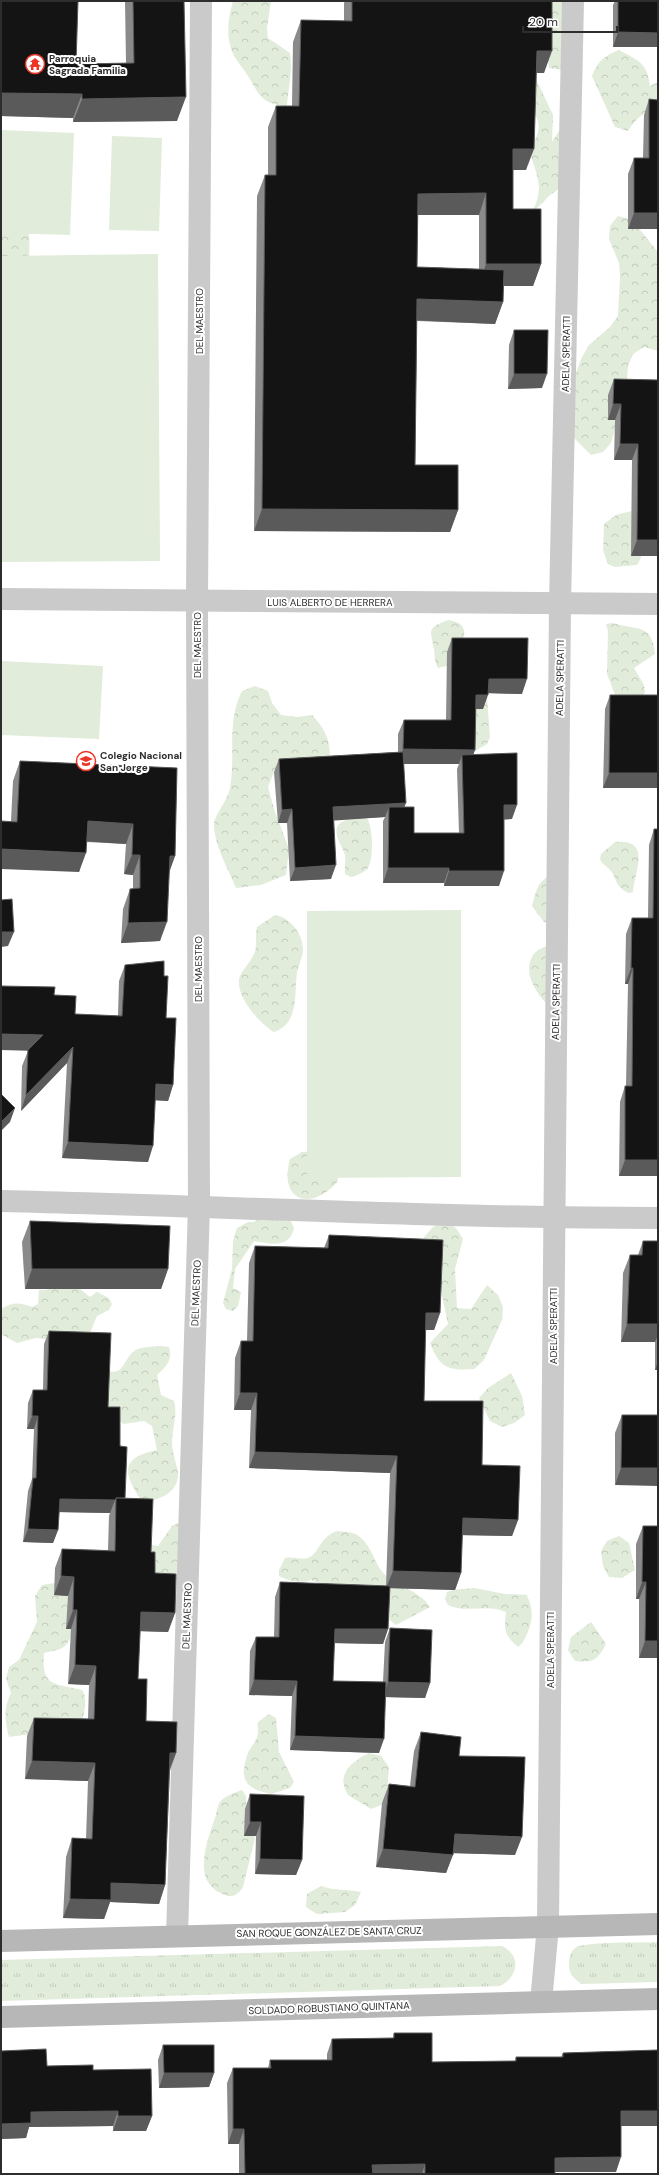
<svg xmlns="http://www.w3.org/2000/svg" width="659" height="2175" font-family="'DM Sans',sans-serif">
  <defs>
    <pattern id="grass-tufts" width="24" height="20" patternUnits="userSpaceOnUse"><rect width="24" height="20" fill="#e1ecda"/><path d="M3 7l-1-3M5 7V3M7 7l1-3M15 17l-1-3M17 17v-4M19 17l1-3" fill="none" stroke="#c1cbbb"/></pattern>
    <pattern id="forest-crowns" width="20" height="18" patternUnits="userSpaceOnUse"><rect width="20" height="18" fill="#e1ecda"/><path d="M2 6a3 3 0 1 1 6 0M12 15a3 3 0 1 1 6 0" fill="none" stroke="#c1cbbb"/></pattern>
  </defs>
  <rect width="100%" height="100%" fill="#fff"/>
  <g fill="url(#grass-tufts)">
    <path d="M658 1942V1982L582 1984C575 1980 569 1974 569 1965 569 1959 570 1952 575 1948 585 1941 643 1943 658 1942Z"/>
    <path d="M502 1946C522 1956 518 1977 500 1986L1 2001V1960Z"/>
  </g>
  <g fill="url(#forest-crowns)">
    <path d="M233 1H271L267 28 268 38 290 53C293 71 288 89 287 106 262 104 260 96 248 76 244 69 238 63 234 56 225 38 228 19 233 1Z"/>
    <path d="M541 1H579L562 70 549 68Z"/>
    <path d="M619 50C639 61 647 62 650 86L658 82V106C644 112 636 118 628 131L615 127 592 76C598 61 604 56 619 50Z"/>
    <path d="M523 74 536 79 553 115 552 142 559 131 569 124 573 179 550 195 530 215C546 190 537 176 529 150 542 131 543 120 526 104Z"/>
    <path d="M1 213 26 221C32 238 28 258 29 276L1 290Z"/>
    <path d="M618 216 632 220 658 252V351L644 347 633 354 628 366 627 380 614 403 615 429 611 443 603 452 591 455 572 436 567 397 582 357 589 345 610 327 618 316 620 276 619 263 609 239 610 226Z"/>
    <path d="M635 510C638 527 648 551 637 565L615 567 608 564 603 550 604 524 616 515Z"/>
    <path d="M448 620C478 624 459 649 451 665L438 668C434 661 435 656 434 649 430 629 427 628 448 620Z"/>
    <path d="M613 623C636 631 652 622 655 654L634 668 644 685 645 692 641 698 619 700 615 695 607 674 608 631 606 624Z"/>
    <path d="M255 686 268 691 272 703 281 715 297 717 312 715C326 729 332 744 329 763L275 769 268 787 275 812 289 849 286 875 261 885 236 888C228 868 214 845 214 824 214 816 228 800 230 788 236 755 226 722 242 691Z"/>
    <path d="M487 697 490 737 487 744 475 751 470 746 464 720Z"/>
    <path d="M367 818C373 828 374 858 368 868 364 873 357 875 351 877L345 874C344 868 346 862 345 855 343 848 338 842 337 835 333 817 356 819 367 818Z"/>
    <path d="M615 842C652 839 635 870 633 892L629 893C614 887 618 878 609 869 604 863 598 863 601 854Z"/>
    <path d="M554 873 551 924 544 922 532 906C537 888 537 882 554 873Z"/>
    <path d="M275 915C290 917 304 935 303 951 302 958 299 965 297 972 294 993 300 1023 274 1032 260 1024 233 994 240 976 244 968 251 961 255 952 257 944 255 936 257 927Z"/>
    <path d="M553 944 552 1002H545C534 990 522 969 534 954 538 949 546 946 553 944Z"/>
    <path d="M318 1151 337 1168 338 1181C312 1212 278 1202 290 1159L302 1152Z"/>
    <path d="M286 1211 294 1228C289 1249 271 1244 254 1241L235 1269 233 1288 241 1292 238 1306 233 1311 226 1309 223 1303 232 1269 233 1241 237 1228 248 1222H254L263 1213Z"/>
    <path d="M445 1222 456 1228 463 1239 455 1269 457 1308 471 1309 487 1285 498 1295 503 1307 502 1320 484 1360 474 1369C448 1371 440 1368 430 1343L448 1324 440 1286 424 1237 433 1227Z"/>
    <path d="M58 1285 80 1289 90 1297 97 1292 109 1298 112 1304 109 1310 97 1316 89 1335 55 1340 36 1338 17 1343 1 1334V1309C13 1302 19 1302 32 1307L38 1304 39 1290H46Z"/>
    <path d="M162 1346 169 1347C173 1360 166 1367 157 1375L161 1395 174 1401C178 1414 172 1428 172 1442 172 1452 176 1462 178 1472 180 1492 157 1503 141 1500 122 1471 121 1458 157 1450L152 1426 144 1421 123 1424 89 1388 108 1371C124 1375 123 1361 133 1352 139 1346 153 1347 162 1346Z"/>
    <path d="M511 1373 522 1396 525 1415 514 1423 502 1427 490 1421 479 1398 488 1388Z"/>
    <path d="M180 1522V1608L155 1576 146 1544 158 1546 172 1526Z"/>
    <path d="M337 1531C344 1532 354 1531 360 1537 373 1548 374 1564 385 1575 399 1588 419 1590 430 1607L396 1625 381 1613 337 1590 311 1580C302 1584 288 1581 279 1576V1570L285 1558C293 1556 303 1561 310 1557 321 1550 319 1538 337 1531Z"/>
    <path d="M619 1536 629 1543 635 1570 622 1578 609 1577 603 1566 601 1551 607 1541Z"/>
    <path d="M55 1583 66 1585C69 1601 79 1633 65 1646 61 1650 51 1651 44 1653 41 1687 54 1683 82 1690 89 1700 83 1716 81 1727L9 1737C5 1719 3 1710 11 1693L6 1679 9 1667 19 1660 37 1622 35 1596 42 1585Z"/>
    <path d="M474 1588 505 1594 531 1595H527C528 1599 531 1604 531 1608 534 1619 527 1640 518 1647 504 1635 504 1630 506 1612 487 1603 466 1614 448 1605L445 1599 447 1592 453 1590Z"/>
    <path d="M591 1622 606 1644C598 1660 593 1663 575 1661L568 1650 571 1637Z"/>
    <path d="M269 1714 276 1718 279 1752 294 1782 290 1788 271 1794C244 1789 239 1778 248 1753 251 1747 255 1743 257 1737 259 1733 257 1727 258 1722Z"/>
    <path d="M369 1753 381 1756 389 1767 387 1795 384 1804 371 1809 348 1795C335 1775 352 1761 369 1753Z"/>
    <path d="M242 1790 246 1796 247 1817 255 1838 243 1887C239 1893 234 1898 226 1895 190 1884 207 1842 215 1818 217 1812 217 1803 223 1799 228 1795 236 1792 242 1790Z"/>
    <path d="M321 1886C335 1891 346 1889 361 1892L355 1905 345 1912 317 1914 306 1907 307 1894Z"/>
  </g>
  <g fill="#e1ecda">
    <path d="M1 130 74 133 70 235 1 233Z"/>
    <path d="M112 136 162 138 159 231 109 230Z"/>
    <path d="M158 254 160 561 1 562V256Z"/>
    <path d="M1 661 103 666 99 739 1 735Z"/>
    <path d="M461 910V1177L307 1178V911Z"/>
  </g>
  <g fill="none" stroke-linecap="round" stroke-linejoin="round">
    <g stroke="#cacaca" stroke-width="22">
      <path d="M1 599 658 604"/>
      <path d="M1 1201C220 1206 439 1218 658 1218"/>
      <path d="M177 1936 199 1205 197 601 201 1"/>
      <path d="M541 2002 548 1926 560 604 573 1"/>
    </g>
    <g stroke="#b7b7b7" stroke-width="22">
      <path d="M1 1941 658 1924"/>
      <path d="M1 2017 658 1999"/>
    </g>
  </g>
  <g fill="#8a8a8a" fill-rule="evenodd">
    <path d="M1 1 76 64 126 63 125 1H184L177 121 73 122V118L1 116Z"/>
    <path d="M345 1H552L544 73H536L526 170H513V209L541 264 533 286H503V302L495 324 417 321 415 465 458 510 450 532 254 531 257 196 265 175H268V127L276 106H292L293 42 301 20 344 21V3ZM418 215H479V269L417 267Z"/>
    <path d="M615 1H658V47H613V5Z"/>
    <path d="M649 99 658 229H628V174L634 158H643L644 115Z"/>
    <path d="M514 330 542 388 508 389 509 345Z"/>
    <path d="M614 379 658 380V556H631L632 460H614L615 420H608V395Z"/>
    <path d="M452 638 522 694 488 693 483 709H476L475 750 473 754 512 819H504L499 886H444V883H383V821L385 817 334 820 331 879 290 881 287 823H278L274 772 279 759 398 752V734L404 720H446L447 652ZM404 764H459L457 769 459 833H414L404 807Z"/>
    <path d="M610 695 657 788H603L605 709Z"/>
    <path d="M20 761 177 768 175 856 169 871 160 941 121 943 123 909 130 889H133V875L124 874 126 844 87 842 79 872 11 821 13 781Z"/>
    <path d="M654 829 658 1176H619L620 1102 625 1086H626L628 984H625L626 934 632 918H648L649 845Z"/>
    <path d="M125 965 164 976 166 1018 173 1085 168 1101 155 1100 148 1162 62 1158 67 1063 21 1111 22 1066 28 1051 54 995 75 1014 118 1016 119 981Z"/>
    <path d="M30 1221 168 1269 161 1289H25L22 1242Z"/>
    <path d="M329 1235 440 1313 434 1330H425L424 1401 482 1465 518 1520 512 1536 462 1535 461 1573 455 1590 390 1588 388 1629 383 1644 334 1643 333 1681 383 1682 385 1642 390 1628 430 1683 425 1698 385 1697 379 1753 290 1750 292 1696 249 1695 250 1651 256 1637H274L275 1597 280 1582 386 1586 390 1473 249 1468 251 1410H234L235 1358 241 1341H247L249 1263 255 1246 324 1248Z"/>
    <path d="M643 1241H658V1370H655V1342H621L623 1273 630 1255H638Z"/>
    <path d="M49 1331 108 1407 120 1446 125 1498 151 1552 155 1573 175 1613 168 1632 140 1631 138 1679 146 1721 176 1753 170 1771 165 1885 159 1904 110 1902 104 1919 63 1918 66 1857 72 1838 86 1839 88 1781 25 1779 27 1736 34 1718 88 1719 89 1685 68 1684 71 1629H66L68 1596 54 1595 55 1568 62 1549 108 1550 109 1516 110 1513 59 1512 58 1530 53 1543 23 1542 28 1491 32 1479 34 1429H27L28 1403 33 1390H43L44 1344Z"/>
    <path d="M622 1415H658L615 1485V1433Z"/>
    <path d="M643 1526H658V1658H639V1599H636V1544Z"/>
    <path d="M421 1732 459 1756 515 1855 453 1853 446 1873 376 1867 382 1803 389 1784 410 1786 414 1751Z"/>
    <path d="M250 1794 302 1860 296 1875 255 1874 256 1836H244L245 1809Z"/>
    <path d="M394 2033 432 2062 515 2061 516 2057H561L563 2053 658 2050V2126H621L616 2172H555V2174H239V2144H228L227 2083 233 2068H268L270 2060H327V2054L332 2039 393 2038Z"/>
    <path d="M163 2045 214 2073 209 2087 159 2088 158 2060Z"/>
    <path d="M1 2051 47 2066 93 2070 152 2116 146 2131H113V2126L29 2127 26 2138 1 2139Z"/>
  </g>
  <g fill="#5a5a5a">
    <path d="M618 32 658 33V47H613Z"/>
    <path d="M537 51H552L544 73H529Z"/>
    <path d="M1 93 82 94 73 118 1 116Z"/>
    <path d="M186 97 177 121 73 122 82 99Z"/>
    <path d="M513 149H534L526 170H505Z"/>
    <path d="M486 193 479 215H410L418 194Z"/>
    <path d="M634 213H658V229H628Z"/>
    <path d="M486 264H541L533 286H479Z"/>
    <path d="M417 299 503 302 495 324 409 320Z"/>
    <path d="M514 374H547L542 388 508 389Z"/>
    <path d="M613 404H621L615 420H608Z"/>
    <path d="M620 444H638L632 460H614Z"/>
    <path d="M262 509 458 510 450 532 254 531Z"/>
    <path d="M637 540H658V556H631Z"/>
    <path d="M489 679H527L522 694 483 693Z"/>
    <path d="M476 695H488L483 709H471Z"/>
    <path d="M403 749 475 750 470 764 462 755 459 764H398Z"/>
    <path d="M609 773H658V785L657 788H603Z"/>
    <path d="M406 803 401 816 389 807 385 817 328 821 333 807Z"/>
    <path d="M504 805H517L512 819 499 820Z"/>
    <path d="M292 809 287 823H278L282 810Z"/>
    <path d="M88 821 133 824 126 844 81 841Z"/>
    <path d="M1 849 86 853 79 872 1 869Z"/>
    <path d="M132 855H140L133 875 124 874Z"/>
    <path d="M170 856H175L168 876Z"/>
    <path d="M336 865 331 879 290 881 295 868Z"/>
    <path d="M388 868H449L444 883H383Z"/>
    <path d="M449 871H504L499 886H444Z"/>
    <path d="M167 922 160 941 121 943 128 923Z"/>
    <path d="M1 932H14L8 946 1 947Z"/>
    <path d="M631 968H633L628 984H625Z"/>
    <path d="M1 1034 43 1035 37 1051 1 1050Z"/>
    <path d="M73 1047 67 1063 21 1111 26 1095Z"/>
    <path d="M156 1084 173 1085 168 1101 150 1100Z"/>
    <path d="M15 1108 10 1122 1 1131V1122Z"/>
    <path d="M68 1142 153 1146 148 1162 62 1158Z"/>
    <path d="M625 1160H658V1176H619Z"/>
    <path d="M32 1269H168L161 1289H25Z"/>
    <path d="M426 1313H440L434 1330H420Z"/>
    <path d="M627 1324H658V1335L655 1342H621Z"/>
    <path d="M658 1361V1370H655Z"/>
    <path d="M240 1393H257L251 1410H234Z"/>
    <path d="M32 1416H38L34 1429H27Z"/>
    <path d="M255 1452 397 1456 390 1473 249 1468Z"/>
    <path d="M621 1468H658V1486L615 1485Z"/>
    <path d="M60 1499 115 1500 110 1513 55 1512Z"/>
    <path d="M463 1518 518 1520 512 1536 456 1535Z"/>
    <path d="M28 1529 58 1530 53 1543 23 1542Z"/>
    <path d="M393 1571 461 1573 455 1590 386 1588Z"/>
    <path d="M61 1576 74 1577 68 1596 54 1595Z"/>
    <path d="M642 1582H646L639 1599H636Z"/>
    <path d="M73 1610H77L71 1629H66Z"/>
    <path d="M141 1612 175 1613 168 1632 134 1631Z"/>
    <path d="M335 1629H388L383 1644 330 1643Z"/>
    <path d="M645 1641H658V1658H639Z"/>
    <path d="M75 1665 96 1666 89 1685 68 1684Z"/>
    <path d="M254 1680 297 1681 292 1696 249 1695Z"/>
    <path d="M388 1682 430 1683 425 1698 383 1697Z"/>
    <path d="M295 1736 384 1739 379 1753 290 1750Z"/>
    <path d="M170 1753H176L169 1771Z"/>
    <path d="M32 1761 95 1763 88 1781 25 1779Z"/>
    <path d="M250 1822H261L256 1836H244Z"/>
    <path d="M455 1834 522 1837 515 1855 448 1853Z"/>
    <path d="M383 1849 453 1855 446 1873 376 1867Z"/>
    <path d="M260 1859 302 1860 296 1875 255 1874Z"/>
    <path d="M111 1883 165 1885 159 1904 110 1902 104 1919 63 1918 70 1899Z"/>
    <path d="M164 2073H214L209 2087 159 2088Z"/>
    <path d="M118 2111 113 2126 29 2127 26 2138 1 2139V2124L31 2112Z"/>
    <path d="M621 2111H658V2126H615Z"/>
    <path d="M118 2116H152L146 2131H113Z"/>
    <path d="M233 2129H244L239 2144H228Z"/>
    <path d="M621 2157 616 2172H550L555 2158Z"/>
    <path d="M425 2164 422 2174H369L372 2165Z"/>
  </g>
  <g fill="#141414" stroke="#5a5a5a">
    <path d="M1 1H78L76 64 134 63 133 1H184L186 97 82 99V94L1 93Z"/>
    <path d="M352 1H552V51H537L534 149H513V209H541V264H486V193L418 194 417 267 504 270 503 302 417 299 415 465H458V510L262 509 265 175H276V106H299L301 20 352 21Z"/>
    <path d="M618 1H658V33L618 32Z"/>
    <path d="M649 99 658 100V213H634V158H649Z"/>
    <path d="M514 330H548L547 374H514Z"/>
    <path d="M614 379 658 380V540H637L638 444H620L621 404H613Z"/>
    <path d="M452 638H528L527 679H489L488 695H476L475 750 403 749 404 720H451Z"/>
    <path d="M610 695H658V773H609Z"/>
    <path d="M403 752 406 803 333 807 336 865 295 868 292 809 282 810 279 759Z"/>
    <path d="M517 753V805H504V871H449V868H388L389 807H414V833H464L462 755Z"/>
    <path d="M20 761 177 768 175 856H170L167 922 128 923 130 889 140 888V855H132L133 824 88 821 86 853 1 849V821L17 822Z"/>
    <path d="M654 829H658V1160H625V1086H632L633 968H631L632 918H653Z"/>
    <path d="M12 899 14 932H1V900Z"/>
    <path d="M164 961V976H168L166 1018H176L173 1085 156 1084 153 1146 68 1142 73 1047 26 1095 28 1050 43 1035 1 1034V986L55 987 54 995 76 996 75 1014 122 1016 125 965Z"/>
    <path d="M1 1094 15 1108 1 1122Z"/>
    <path d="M30 1221 170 1226 168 1269H32Z"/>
    <path d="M329 1235 443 1240 440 1313H426L424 1401H483L482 1465 520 1466 518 1520 463 1518 461 1573 393 1571 397 1456 255 1452 257 1393H240L241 1341H253L255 1246 328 1248Z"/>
    <path d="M643 1241H658V1324H627L630 1255H642Z"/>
    <path d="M49 1331 111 1333 108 1407H120V1446L127 1447 125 1498H116L115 1500 60 1499 58 1530 28 1529 33 1478H36L38 1416H32L33 1390H47Z"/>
    <path d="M622 1415H658V1468H621Z"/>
    <path d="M116 1498 153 1499 151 1552H155V1573L176 1574 175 1613 141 1612 138 1679H147L146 1721 177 1722 176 1753H170L165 1885 111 1883V1900L70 1899 72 1838 92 1839 95 1763 32 1761 34 1718 94 1719 96 1666 75 1665 77 1610H73L74 1577 61 1576 62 1549 115 1551Z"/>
    <path d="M643 1526H658V1641H645L646 1582H642Z"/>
    <path d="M280 1582 390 1586 388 1629H335L333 1681 386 1682 384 1739 295 1736 297 1681 254 1680 256 1637H279Z"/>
    <path d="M390 1628 432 1630 430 1683 388 1682Z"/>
    <path d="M421 1732 461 1737 459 1756 525 1757 522 1837 455 1834 453 1855 383 1849 389 1784 415 1787Z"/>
    <path d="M250 1794 304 1796 302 1860 260 1859 261 1822H250Z"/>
    <path d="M394 2033H432V2062L516 2061V2057H563V2053L658 2050V2111H621V2157L555 2158V2174H425V2164L372 2165 373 2174H245L244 2129H233V2068H271L270 2060H332V2039L394 2038Z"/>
    <path d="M163 2045H214V2073H164Z"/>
    <path d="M46 2049 47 2066 93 2065V2070L151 2069 152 2116H118V2111L31 2112V2123L1 2124V2051Z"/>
  </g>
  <defs>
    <symbol id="temple-ring" viewBox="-11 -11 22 22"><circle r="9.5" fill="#fff" stroke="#ec3527" stroke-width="1.5"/><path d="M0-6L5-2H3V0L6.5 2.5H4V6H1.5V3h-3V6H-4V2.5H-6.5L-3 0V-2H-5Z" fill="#ec3527"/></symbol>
    <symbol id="school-ring" viewBox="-11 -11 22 22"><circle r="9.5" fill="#fff" stroke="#ec3527" stroke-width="1.5"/><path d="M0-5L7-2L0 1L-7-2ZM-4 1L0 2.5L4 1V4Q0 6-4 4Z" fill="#ec3527"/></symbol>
  </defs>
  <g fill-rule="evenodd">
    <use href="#temple-ring" x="24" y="53" width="22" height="22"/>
    <use href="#school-ring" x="75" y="750" width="22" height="22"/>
  </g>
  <g text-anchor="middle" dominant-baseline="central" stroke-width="4" stroke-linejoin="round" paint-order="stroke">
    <g font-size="10" font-weight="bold" fill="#2d2d2d" stroke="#fff" text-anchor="start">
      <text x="49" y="58">Parroquia<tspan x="49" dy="12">Sagrada Familia</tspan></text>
      <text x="100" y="755">Colegio Nacional<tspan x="100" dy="12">San Jorge</tspan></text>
    </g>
    <g font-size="10" fill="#2d2d2d" stroke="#fff">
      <text transform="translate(199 321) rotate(-90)">DEL MAESTRO</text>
      <text transform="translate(566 354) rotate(-89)">ADELA SPERATTI</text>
      <text x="330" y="602">LUIS ALBERTO DE HERRERA</text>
      <text transform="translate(197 645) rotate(-90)">DEL MAESTRO</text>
      <text transform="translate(560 678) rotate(-89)">ADELA SPERATTI</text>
      <text transform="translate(198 969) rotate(-90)">DEL MAESTRO</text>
      <text transform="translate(556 1002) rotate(-89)">ADELA SPERATTI</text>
      <text transform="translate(196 1293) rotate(-88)">DEL MAESTRO</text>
      <text transform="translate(553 1326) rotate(-90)">ADELA SPERATTI</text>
      <text transform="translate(187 1616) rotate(-88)">DEL MAESTRO</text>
      <text transform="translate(550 1650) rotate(-90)">ADELA SPERATTI</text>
      <text transform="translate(329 1932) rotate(-1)">SAN ROQUE GONZÁLEZ DE SANTA CRUZ</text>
      <text transform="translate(329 2008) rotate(-2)">SOLDADO ROBUSTIANO QUINTANA</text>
    </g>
  </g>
  <rect width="659" height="2175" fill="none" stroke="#2d2d2d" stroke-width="4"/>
  <path d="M523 26v6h94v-6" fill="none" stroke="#2d2d2d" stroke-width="2"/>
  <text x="529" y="26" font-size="12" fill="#2d2d2d" stroke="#ffffff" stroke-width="3" paint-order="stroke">20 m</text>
</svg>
